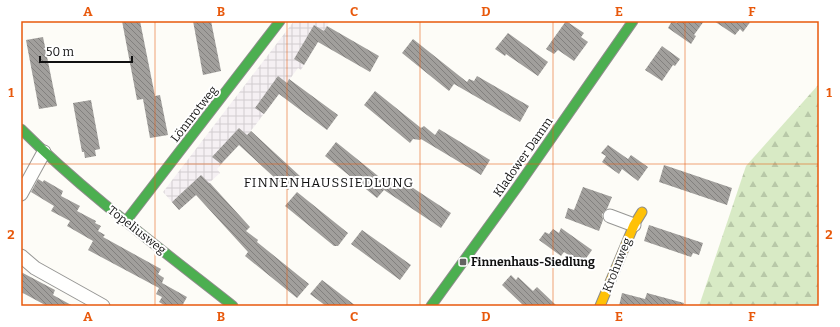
<svg xmlns="http://www.w3.org/2000/svg" width="840" height="327" font-family="Bitter,serif">
  <defs>
    <pattern id="industrial-grid" width="8" height="8" patternUnits="userSpaceOnUse"><rect width="8" height="8" fill="#f5f0f3"/><path d="M0 4h8M4 0v8" fill="none" stroke="#d1cdcf"/></pattern>
    <pattern id="forest-firs" width="22" height="20" patternUnits="userSpaceOnUse"><rect width="22" height="20" fill="#d8eac5"/><path d="M5 1l3.5 6h-7zM16 11l3.5 6h-7z" fill="#b8c8a8"/></pattern>
    <pattern id="building-back-hatch" width="6" height="6" patternUnits="userSpaceOnUse"><rect width="6" height="6" fill="#a19f9c"/><path d="M-1 5l2 2M0 0l6 6M5-1l2 2" fill="none" stroke="#82807e"/></pattern>
  </defs>
  <rect width="100%" height="100%" fill="#fdfcf7"/>
  <path fill="url(#industrial-grid)" d="M294 21H330L301 70 298 68 254 127 217 169 220 173 179 210 163 192Z"/>
  <path fill="url(#forest-firs)" d="M819 84V306H699L746 166Z"/>
  <g fill="url(#building-back-hatch)">
    <path d="M122 21H140L155 96 160 95 168 135 150 138 143 99 137 100Z"/>
    <path d="M193 21H211L221 71 203 75Z"/>
    <path d="M566 21 584 33 581 37 588 42 574 61 558 50 554 54 546 49Z"/>
    <path d="M672 21 677 23 679 21H704L694 35 696 36 691 44 668 28Z"/>
    <path d="M714 21H751L743 32 740 29 735 35Z"/>
    <path d="M314 25 324 31 327 26 379 56 370 72 318 42 304 65 294 59Z"/>
    <path d="M508 33 548 62 538 76 506 54 505 56 495 49Z"/>
    <path d="M43 37 57 106 39 109 26 40Z"/>
    <path d="M413 39 467 82 469 79 474 81 477 76 529 106 520 122 454 84 449 91 402 53Z"/>
    <path d="M662 46 680 59 675 66 673 65 662 81 645 70Z"/>
    <path d="M278 76 287 83 289 79 338 115 327 130 279 94 264 114 255 108Z"/>
    <path d="M375 91 421 128 424 126 435 135 439 129 490 160 481 175 421 139 420 140 413 139 410 143 364 105Z"/>
    <path d="M91 100 100 149 95 150 96 156 85 158 84 152H82L73 103Z"/>
    <path d="M239 128 247 135 251 131 301 177 288 190 239 145 221 164 212 157Z"/>
    <path d="M336 142 383 180 385 177 397 186 401 180 451 213 441 228 384 190 377 198 325 156Z"/>
    <path d="M608 145 628 159 631 155 648 167 638 181 622 169 619 174 602 162 606 156 601 153Z"/>
    <path d="M664 165 732 188 727 205 659 182Z"/>
    <path d="M201 175 209 183H210L250 227 246 231 258 240 257 242 309 284 297 298 245 256 248 252 196 195 179 210 172 202Z"/>
    <path d="M38 179 43 182 44 180 63 191 61 196 80 206 77 211 96 221 95 223 101 226 98 231 105 235 103 237 161 269 158 274 164 278 162 283 187 297 182 306H166L159 302 162 297 156 294 159 288 88 250 93 241 67 226 70 221 51 211 54 206 31 192Z"/>
    <path d="M583 187 612 197 607 209 602 214 603 220 599 231 565 218 568 208 574 210Z"/>
    <path d="M297 192 348 233 338 246H334L285 206Z"/>
    <path d="M649 225 703 243 699 255 693 253 691 257 644 241Z"/>
    <path d="M561 228 592 250 582 264 564 252 561 256 539 240 545 232 549 234 553 229 559 233Z"/>
    <path d="M362 230 411 265 400 280 351 244Z"/>
    <path d="M21 272 55 290 53 295 73 306H47L21 292Z"/>
    <path d="M511 275 516 280 518 277 533 291 537 287 557 306H524L502 285Z"/>
    <path d="M322 280 330 286 356 306H326L310 294Z"/>
    <path d="M622 293 645 299 647 293 684 303 683 306H619Z"/>
  </g>
  <g fill="none" stroke-linecap="round" stroke-linejoin="round">
    <defs>
      <g id="street">
        <path d="M21 194 44 152"/>
        <path d="M610 216 634 225"/>
        <path d="M21 256 35 268 103 306"/>
      </g>
      <g id="fast">
        <path d="M21 129C86 194 161 249 233 306"/>
        <path d="M126 221 280 21"/>
        <path d="M431 306 518 186 633 21"/>
      </g>
      <path id="slow" d="M600 306 634 225 642 212"/>
    </defs>
    <use href="#street" stroke="#979795" stroke-width="15"/>
    <use href="#fast" stroke="#8e8d8b" stroke-width="11"/>
    <use href="#slow" stroke="#8e8d8b" stroke-width="11"/>
    <use href="#street" stroke="#fffffe" stroke-width="13"/>
    <use href="#fast" stroke="#4caf50" stroke-width="9"/>
    <use href="#slow" stroke="#ffc107" stroke-width="9"/>
  </g>
  <path fill="none" stroke="#e8590c" stroke-width="1" stroke-opacity="0.55" d="M155 21V306M287 21V306M420 21V306M553 21V306M685 21V306M21 164H819"/>
  <rect fill="#646362" stroke="#fff" stroke-width="1.5" x="459" y="258" width="8" height="8" rx="2"/>
  <g text-anchor="middle" dominant-baseline="central" stroke-width="4" stroke-linejoin="round" paint-order="stroke">
    <g font-size="12" fill="#111" stroke="#fff">
      <text transform="translate(194 114) rotate(-52)">Lönnrotweg</text>
      <text transform="translate(523 157) rotate(-55)">Kladower Damm</text>
      <text transform="translate(137 230) rotate(38)">Topeliusweg</text>
      <text transform="translate(617 265) rotate(-68)">Krohnweg</text>
    </g>
    <g font-size="12" font-weight="bold" fill="#111" stroke="#fff" text-anchor="start">
      <text x="471" y="262">Finnenhaus-Siedlung</text>
    </g>
    <g font-size="13" letter-spacing="1" fill="#111" stroke="#fff">
      <text x="329" y="182">FINNENHAUSSIEDLUNG</text>
    </g>
  </g>
  <rect width="840" height="327" fill="none" stroke="#ffffff" stroke-width="44"/>
  <path d="M40 56v6h92v-6" fill="none" stroke="#111111" stroke-width="2"/>
  <text x="46" y="56" font-size="12" fill="#111111" stroke="#ffffff" stroke-width="3" paint-order="stroke">50 m</text>
  <rect x="22" y="22" width="796" height="283" fill="none" stroke="#e8590c" stroke-width="1.5"/>
  <g font-size="13" text-anchor="middle" font-weight="bold" fill="#e8590c">
    <text x="88" y="16">A</text>
    <text x="221" y="16">B</text>
    <text x="354" y="16">C</text>
    <text x="486" y="16">D</text>
    <text x="619" y="16">E</text>
    <text x="752" y="16">F</text>
    <text x="11" y="97">1</text>
    <text x="829" y="97">1</text>
    <text x="11" y="239">2</text>
    <text x="829" y="239">2</text>
    <text x="88" y="321">A</text>
    <text x="221" y="321">B</text>
    <text x="354" y="321">C</text>
    <text x="486" y="321">D</text>
    <text x="619" y="321">E</text>
    <text x="752" y="321">F</text>
  </g>
</svg>
